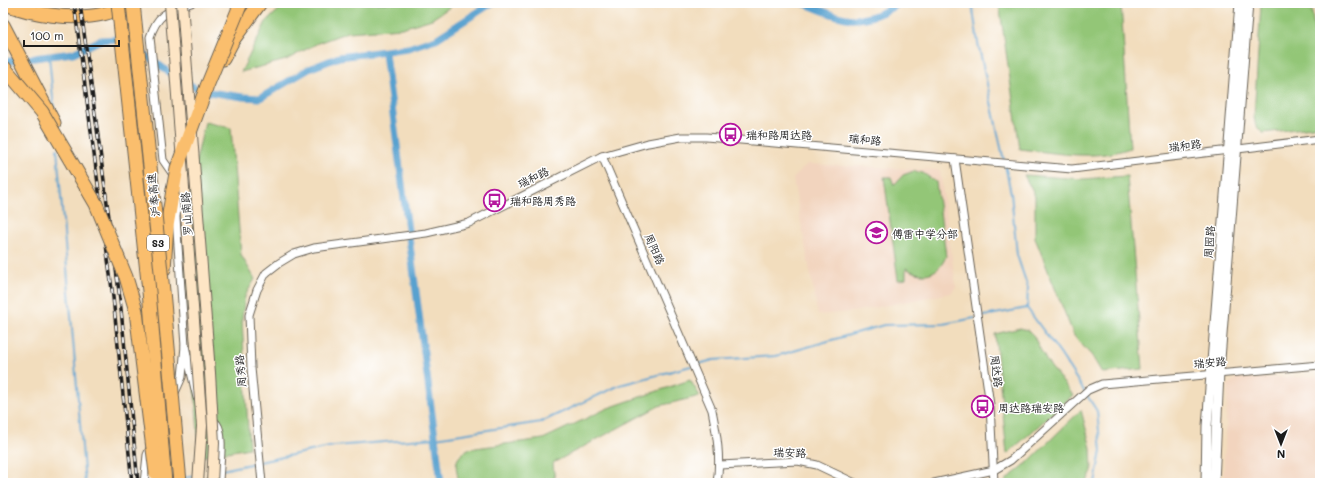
<svg xmlns="http://www.w3.org/2000/svg" width="1323" height="486" font-family="Mali,'LXGW WenKai TC',sans-serif">
  <rect width="100%" height="100%" fill="#fff"/>
  <filter id="ink" filterUnits="userSpaceOnUse"><feTurbulence type="fractalNoise" baseFrequency=".025" numOctaves="2"/><feDisplacementMap in="SourceGraphic" scale="8" xChannelSelector="R" yChannelSelector="G"/><feConvolveMatrix kernelMatrix="1 2 1 2 8 2 1 2 1" color-interpolation-filters="sRGB"/></filter>
  <filter id="wash" filterUnits="userSpaceOnUse"><feTurbulence type="fractalNoise" baseFrequency=".012" numOctaves="4" result="noise"/><feDisplacementMap in="SourceGraphic" scale="16" xChannelSelector="R" yChannelSelector="G"/><feGaussianBlur stdDeviation="0.9" result="paint"/><feColorMatrix in="noise" values="0 0 0 0 0 0 0 0 0 0 0 0 0 0 0 0 0 1.4 0 .05"/><feComposite in="paint" operator="in"/></filter>
  <g filter="url(#wash)">
    <rect width="100%" height="100%" fill="#f2ddbd"/>
    <g fill="#f2d4be">
      <path d="M807 164 940 170 956 287 951 293 853 312 818 315 793 179Z"/>
      <path d="M1320 377V483H1223L1228 385 1236 378Z"/>
    </g>
    <g fill="#93c677" stroke="#58714a">
      <path d="M286 3H456L432 19 402 28 348 32 318 43 286 60 241 72 266 22Z"/>
      <path d="M999 3H1121L1130 148C1095 161 1057 153 1020 149Z"/>
      <path d="M1264 3H1311L1320 80V126L1263 133 1256 126 1254 117 1261 4Z"/>
      <path d="M205 122 231 128 241 255 255 279 245 296 242 319 249 448 200 457 183 245 185 207Z"/>
      <path d="M914 171 923 173 936 182 946 256C939 275 922 279 906 268V279L898 280 884 177H891L894 185 903 175Z"/>
      <path d="M1024 175 1082 179 1127 176 1143 369 1102 373 1092 356 1074 336 1035 238V196Z"/>
      <path d="M1020 328 1028 330 1033 335 1047 362 1073 395 1007 454 995 334Z"/>
      <path d="M690 380 700 396 659 406 553 463 555 483H459C456 466 452 460 468 449L543 439 608 408Z"/>
      <path d="M1081 410 1091 448 1092 471 1086 483H1006V480L1027 463Z"/>
    </g>
    <g fill="none" stroke-linecap="round" stroke-linejoin="round">
      <g stroke="#59a1cf" stroke-width="2">
        <path d="M972 3 978 43 1004 161"/>
        <path d="M49 56 54 109"/>
        <path d="M57 149 85 483"/>
        <path d="M1005 165 1011 193 1017 255 1028 288 1027 308 1061 355 1097 411 1101 451 1095 483"/>
        <path d="M979 317 1027 308"/>
        <path d="M695 365 713 360 776 356 884 325 943 324 975 318"/>
        <path d="M222 470 334 446 435 438 541 422 620 385 691 366"/>
        <path d="M184 478 196 476"/>
        <path d="M146 483 160 481"/>
      </g>
      <g stroke="#59a1cf" stroke-width="7">
        <path d="M803 3C843 19 859 29 899 3"/>
        <path d="M385 53 441 483"/>
        <path d="M3 62 73 53 101 40 119 39 150 58 175 77 202 91 243 97 260 98 309 69 339 57 408 48 436 39 492 3"/>
      </g>
    </g>
  </g>
  <g filter="url(#ink)">
    <g fill="none" stroke-linecap="round" stroke-linejoin="round">
      <defs>
        <g id="minor">
          <path d="M602 156 712 410C717 435 721 458 717 483"/>
          <path d="M955 159 990 405 994 483"/>
          <path d="M174 176 163 160 150 37C158 12 169 11 191 3"/>
          <path d="M177 186 179 192 176 217 185 346"/>
          <path d="M174 395 182 377 185 346 197 398"/>
          <path d="M202 409C207 420 212 417 217 424 225 435 219 469 219 483"/>
          <path d="M720 465 798 461 817 465 855 483"/>
          <path d="M144 483 147 455 151 446"/>
          <path d="M262 483 251 368 249 315 257 290 266 273 279 263 294 254 314 248 426 233 469 223 602 156 648 143 681 137H706L1072 169 1320 139"/>
          <path d="M934 483 994 470 1011 460 1088 390 1102 384 1320 365"/>
        </g>
        <g id="tertiary">
          <path d="M1206 483 1207 426 1240 3"/>
          <path d="M1214 483 1219 372 1248 3"/>
        </g>
        <g id="motorway">
          <path d="M3 3C30 14 74 21 103 14 114 11 124 7 135 3"/>
          <path d="M3 25 54 123"/>
          <path d="M223 59 233 40 260 3"/>
          <path d="M164 269 167 226 173 190"/>
        </g>
      </defs>
      <use href="#minor" stroke="#676054" stroke-width="9"/>
      <use href="#tertiary" stroke="#676054" stroke-width="11"/>
      <use href="#motorway" stroke="#676054" stroke-width="15"/>
      <use href="#minor" stroke="#fff" stroke-width="7"/>
      <use href="#tertiary" stroke="#fff" stroke-width="9"/>
      <use href="#motorway" stroke="#fabe6d" stroke-width="13"/>
      <defs>
        <g id="rail">
          <path d="M74 3 113 297 132 483"/>
          <path d="M80 3 120 299 138 483"/>
        </g>
      </defs>
      <use href="#rail" stroke="#1c1c1c" stroke-width="3.5"/>
      <use href="#rail" stroke="#fff" stroke-width="2" stroke-dasharray="6" stroke-linecap="butt"/>
      <defs>
        <g id="secondary-bridge">
          <path d="M170 3 202 426 198 483"/>
          <path d="M182 3 210 373 214 443 212 483"/>
        </g>
        <g id="motorway-bridge">
          <path d="M118 3 149 291 165 483"/>
          <path d="M133 3 163 291 180 483"/>
          <path d="M3 66 42 112 96 204 126 277 136 311 156 473"/>
          <path d="M173 190 177 168 207 86 241 3"/>
        </g>
      </defs>
      <use href="#secondary-bridge" stroke="#676054" stroke-width="12" stroke-linecap="butt"/>
      <use href="#motorway-bridge" stroke="#676054" stroke-width="15" stroke-linecap="butt"/>
      <use href="#secondary-bridge" stroke="#fde5c5" stroke-width="10"/>
      <use href="#motorway-bridge" stroke="#fabe6d" stroke-width="13"/>
    </g>
  </g>
  <defs>
    <symbol id="bus-ring" viewBox="-11 -11 22 22"><circle r="9.5" fill="#fff" stroke="#b5179e" stroke-width="1.5"/><path d="M-5-6H5V4H4V6H2V4H-2V6H-4V4H-5ZM-3.5-4V0h7V-4ZM-3.5 1.2v1.5H-2V1.2ZM2 1.2v1.5H3.5V1.2Z" fill="#b5179e"/></symbol>
    <symbol id="school-ring" viewBox="-11 -11 22 22"><circle r="9.5" fill="#fff" stroke="#b5179e" stroke-width="1.5"/><path d="M0-5L7-2L0 1L-7-2ZM-4 1L0 2.5L4 1V4Q0 6-4 4Z" fill="#b5179e"/></symbol>
  </defs>
  <g fill-rule="evenodd">
    <use href="#bus-ring" x="718" y="122" width="25" height="25"/>
    <use href="#bus-ring" x="482" y="188" width="25" height="25"/>
    <use href="#school-ring" x="864" y="220" width="25" height="25"/>
    <use href="#bus-ring" x="970" y="394" width="25" height="25"/>
  </g>
  <g text-anchor="middle" dominant-baseline="central" stroke-width="3" stroke-linejoin="round" paint-order="stroke">
    <rect fill="#fff" stroke="#606060" stroke-width="1" x="147" y="235" width="22" height="16" rx="3"/>
    <g font-size="10" font-weight="bold" fill="#1c1c1c">
      <text x="158" y="243">S3</text>
    </g>
    <g font-size="11" fill="#1c1c1c" stroke="#fff" text-anchor="start">
      <text x="746" y="134">瑞和路周达路</text>
      <text x="510" y="200">瑞和路周秀路</text>
      <text x="892" y="233">傅雷中学分部</text>
      <text x="998" y="407">周达路瑞安路</text>
    </g>
    <g font-size="11" fill="#1c1c1c" stroke="#fff">
      <text transform="translate(865 139) rotate(5)">瑞和路</text>
      <text transform="translate(1185 145) rotate(-7)">瑞和路</text>
      <text transform="translate(533 177) rotate(-26)">瑞和路</text>
      <text transform="translate(153 195) rotate(-96)">沪奉高速</text>
      <text transform="translate(186 214) rotate(-94)">罗山南路</text>
      <text transform="translate(1209 242) rotate(-86)">周园路</text>
      <text transform="translate(655 249) rotate(66)">周阳路</text>
      <text transform="translate(1210 362) rotate(-5)">瑞安路</text>
      <text transform="translate(240 371) rotate(-95)">周秀路</text>
      <text transform="translate(997 371) rotate(83)">周达路</text>
      <text transform="translate(790 452) rotate(2)">瑞安路</text>
    </g>
  </g>
  <rect width="1323" height="486" fill="none" stroke="#fff" stroke-width="16"/>
  <g transform="translate(1281 444) rotate(180)" stroke="#ffffff" stroke-width="3" paint-order="stroke">
  <path d="M0-3L7 15L0 10L-7 15Z" fill="#1c1c1c"/>
  <text y="-6" font-size="11" font-weight="bold" text-anchor="middle" fill="#1c1c1c">N</text>
  </g>
  <path d="M24 40v6h95v-6" fill="none" stroke="#1c1c1c" stroke-width="2"/>
  <text x="30" y="40" font-size="12" fill="#1c1c1c" stroke="#ffffff" stroke-width="3" paint-order="stroke">100 m</text>
</svg>
